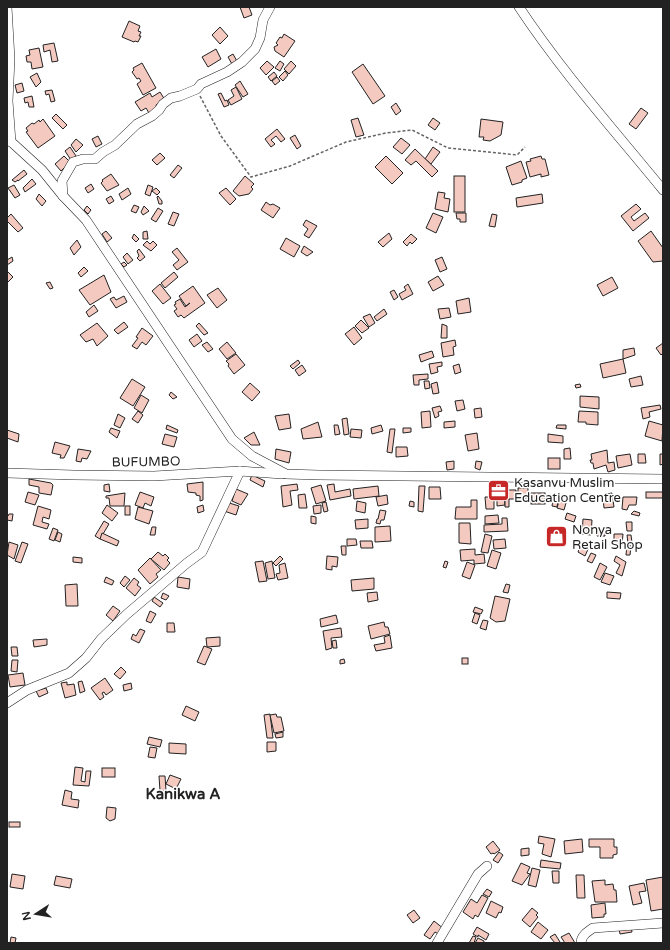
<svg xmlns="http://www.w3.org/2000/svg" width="670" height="950" font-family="'Varela Round',sans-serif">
  <rect width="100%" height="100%" fill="#fff"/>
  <g fill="#f3c9c0" stroke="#222">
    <path d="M240 7H249L252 15 244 18Z"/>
    <path d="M129 21 140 26 138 31 141 32 139 36H141L138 42 135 41 134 42 122 37Z"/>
    <path d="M220 27 228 36 220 44 212 35Z"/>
    <path d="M284 34 295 41 284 57 275 51 274 47 278 45 276 43 280 37 282 38Z"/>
    <path d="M54 43 58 61 52 62 50 50 44 52 43 45Z"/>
    <path d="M39 48 43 67 32 69 31 62H27L26 56 30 55 29 50Z"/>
    <path d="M216 49 221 59 208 67 202 57Z"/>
    <path d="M233 54 238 63 233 66 228 57Z"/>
    <path d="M267 61 274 67 266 75 260 68Z"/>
    <path d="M280 61 284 64 280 71 275 68Z"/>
    <path d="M291 61 296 66 289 74 284 69Z"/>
    <path d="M142 63 156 88 143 95 137 84 141 81 139 78 137 79 132 72 134 70 133 68Z"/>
    <path d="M363 64 385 96 373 104 352 72Z"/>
    <path d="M285 71 288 75 283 81 279 77Z"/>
    <path d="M274 72 277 76 271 81 268 77Z"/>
    <path d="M37 73 41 82 36 87 30 77Z"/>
    <path d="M277 77 280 81 275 85 272 81Z"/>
    <path d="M240 81 248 94 243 97 235 85Z"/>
    <path d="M22 83 24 91 17 93 15 85Z"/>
    <path d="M236 87 242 99 231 105 228 100 234 96 231 90Z"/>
    <path d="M52 90 55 101 51 102 49 94 46 95 45 91Z"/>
    <path d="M160 92 165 100 156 105 157 108 149 113 146 108 141 111 135 102 150 93 152 97Z"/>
    <path d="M221 93 225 101 227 100 229 105 224 107 218 94Z"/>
    <path d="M32 96 34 107H29L28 102 25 103 24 98Z"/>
    <path d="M396 103 401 111 396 115 391 107Z"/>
    <path d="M641 108 648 113 636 129 629 124Z"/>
    <path d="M56 114 67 125 63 129 52 118Z"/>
    <path d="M358 118 364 135 356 137 351 120Z"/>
    <path d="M433 118 440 123 435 130 428 125Z"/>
    <path d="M43 119 55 136 38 148 26 132 28 131 26 128 32 123 34 124 39 120 40 122Z"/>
    <path d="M481 119 503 122 501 135 490 141 483 140 484 137H479Z"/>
    <path d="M277 129 285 139 281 142 276 136 271 140 275 144 271 147 265 139Z"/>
    <path d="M295 135 301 146 297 149 290 138Z"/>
    <path d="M98 136 102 144 96 147 92 139Z"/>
    <path d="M401 138 410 145 402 154 393 147Z"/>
    <path d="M76 139 83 145 76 152 71 145Z"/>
    <path d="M70 147 76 156 71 160 65 151Z"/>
    <path d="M433 147 440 152 431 164 425 159Z"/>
    <path d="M415 149 438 171 432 177 416 161 411 165 405 160Z"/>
    <path d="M160 153 165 158 157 165 152 160Z"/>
    <path d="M64 156 70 162 61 171 55 164Z"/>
    <path d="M386 156 403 173 392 184 375 167Z"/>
    <path d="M541 156 542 159H545L549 175 541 177V174L530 177 526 162 531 161 530 159Z"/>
    <path d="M521 161 527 178 522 180V182L512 185 506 167Z"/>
    <path d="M178 165 182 168 174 178 170 175Z"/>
    <path d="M24 170 27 174 18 181V180L15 182 12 180Z"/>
    <path d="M111 174 119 185 107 191 101 183 103 181 102 180Z"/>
    <path d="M245 176 254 184 251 187 253 189 249 194 239 196 233 191Z"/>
    <rect x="454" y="176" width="11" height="36"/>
    <path d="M32 179 36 184 25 192 23 188Z"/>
    <path d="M91 184 94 189 88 193 85 188Z"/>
    <path d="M14 185 20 195 15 198 8 188Z"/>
    <path d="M148 185 153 187 150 196 145 194Z"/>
    <path d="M128 188 131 194 122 200 119 194Z"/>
    <path d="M156 188 160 192 157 195 152 191Z"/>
    <path d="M226 188 236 199 230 205 219 193Z"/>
    <path d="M438 192 445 193 444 198 450 199 448 212 435 209Z"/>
    <path d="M39 194 46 201 42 206 36 199Z"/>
    <path d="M542 194 543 203 517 207 516 198Z"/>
    <path d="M111 196 114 201 109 204 106 199Z"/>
    <path d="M158 196 162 201V204H159L157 197Z"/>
    <path d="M266 202 270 205 273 204 280 208 273 218 261 210Z"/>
    <path d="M636 204 641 209 631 217 634 221 645 213 649 218 633 231 621 216Z"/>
    <path d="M134 205 139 207 136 213 131 211Z"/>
    <path d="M87 206 91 210 88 214 84 210Z"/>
    <path d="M144 206 149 211 143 215 141 212Z"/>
    <path d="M158 208 163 211 156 222 151 219Z"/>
    <path d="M173 212 179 214 174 226 168 224Z"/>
    <path d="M433 213 443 217 436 233 426 228Z"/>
    <path d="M456 213H466V222H460V219H457Z"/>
    <path d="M11 214 23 228 18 232 7 221V218Z"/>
    <path d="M492 214 497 215 495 227 489 226Z"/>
    <path d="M306 220 317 226 309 238 304 235 308 229 303 225Z"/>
    <path d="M106 231 112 238 107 242 102 234Z"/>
    <path d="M147 231 148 239H143V232Z"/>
    <path d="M651 231 663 248V261L653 262 638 241Z"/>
    <path d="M389 233 392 239 383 247 378 242Z"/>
    <path d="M134 234 139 239 136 242 132 238Z"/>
    <path d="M411 234 417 239 412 244 410 242 407 246 403 242Z"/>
    <path d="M286 238 300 246 294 257 280 249Z"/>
    <path d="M77 240 81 247 74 255 70 248Z"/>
    <path d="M147 241 150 244 153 241 157 245 151 251 143 245Z"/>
    <path d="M304 246 313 252 307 256 301 252Z"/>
    <path d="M177 248 188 262 177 270 173 265 179 260 172 252Z"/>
    <path d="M139 249 145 257 140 261 137 258 139 256 137 251Z"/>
    <path d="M127 253 133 260 128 264 123 257Z"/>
    <path d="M12 257 13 261 7 265V260Z"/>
    <path d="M442 257 447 269 440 272 435 260Z"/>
    <path d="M124 262 127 265 124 267 121 264Z"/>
    <path d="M84 267 88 271 81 277 78 273Z"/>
    <path d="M7 271 13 277 7 283Z"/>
    <path d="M174 272 178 277 165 288 161 283Z"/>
    <path d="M104 275 111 292 90 305 79 290Z"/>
    <path d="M438 276 444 285 433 291 428 282Z"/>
    <path d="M612 277 618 288 603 296 597 285Z"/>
    <path d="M50 282 53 288 50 289 46 283Z"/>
    <path d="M160 284 171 298 163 304 152 291Z"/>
    <path d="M408 284 413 294 402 300 399 294 406 290 404 287Z"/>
    <path d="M193 286 205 303 184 318 181 315 178 317 174 311 177 309 174 305 176 304 175 302 180 299 185 307 190 303 186 306 179 296Z"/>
    <path d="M218 288 227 300 217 308 207 295Z"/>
    <path d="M394 290 398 297 394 300 390 292Z"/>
    <path d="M124 296 127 302 116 308 110 299 114 297 116 300Z"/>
    <path d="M469 298 471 312 458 314 456 301Z"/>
    <path d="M94 305 98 311 89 317 86 312Z"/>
    <path d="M449 308 451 317 440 319 438 309Z"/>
    <path d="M384 309 387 314 377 321 374 317Z"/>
    <path d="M370 314 375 323 369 327 363 317Z"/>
    <path d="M361 320 369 328 362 333 355 326Z"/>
    <path d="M124 322 128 327 118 334 114 330Z"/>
    <path d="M97 323 108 336 97 346 93 339 86 342 80 335Z"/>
    <path d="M199 323 208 333 204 335 196 326Z"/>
    <path d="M442 324 447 326V338H441Z"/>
    <path d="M354 327 362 338 354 345 345 334Z"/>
    <path d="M142 328 153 336 146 345 142 342 137 349 132 346 138 338 136 337Z"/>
    <path d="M197 334 202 341 194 347 189 340Z"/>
    <path d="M455 340 456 346 453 347 454 355 443 357 441 343Z"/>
    <path d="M207 342 213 349 208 352 202 345Z"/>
    <path d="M227 342 236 353 227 359 219 349Z"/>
    <path d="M663 343V353L661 355 656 348Z"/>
    <path d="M634 348 635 355 623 359V350Z"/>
    <path d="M432 351 434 357 421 362 419 355Z"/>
    <path d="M236 354 245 365 234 374 228 366 229 364 226 361Z"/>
    <path d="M623 359 626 373 603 378 600 364Z"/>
    <path d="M298 360 300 363 293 369 290 366Z"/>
    <path d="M442 362V366L437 367 438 372 431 374 429 364Z"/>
    <path d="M459 364 461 372 455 374 453 366Z"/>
    <path d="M302 365 306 371 299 376 295 370Z"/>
    <path d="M428 374V379L419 380V385H414L413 375Z"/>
    <path d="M641 376 643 385 631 387 629 379Z"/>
    <path d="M132 379 145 387 133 406 120 398Z"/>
    <path d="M424 381H429L430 388 425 389Z"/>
    <path d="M437 382 439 393 433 394 431 384Z"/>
    <path d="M250 383 260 392 252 401 242 392Z"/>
    <path d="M580 384 581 387 576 388 575 385Z"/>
    <path d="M171 392 177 397 173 399 169 395Z"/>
    <path d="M141 395 149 400 142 413 134 408Z"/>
    <path d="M580 396 599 397V409L580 407Z"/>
    <path d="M463 400 465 409 457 411 455 401Z"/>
    <path d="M660 405 661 409 649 412 650 417 643 419 641 408Z"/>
    <path d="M440 406 442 411 438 412 439 416 435 418 432 408Z"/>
    <path d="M481 408 482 417 475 418 474 409Z"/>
    <path d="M138 411 143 415 138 423 132 419Z"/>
    <path d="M430 411 431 427 422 428 421 412Z"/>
    <path d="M579 411 598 412V425L586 424V422H578Z"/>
    <path d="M118 414 125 418 120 428 114 425Z"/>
    <path d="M289 414 291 428 279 430 275 416Z"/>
    <path d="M347 418 349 434 344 435 342 419Z"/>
    <path d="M455 421V427L444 428V422Z"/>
    <path d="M649 421 663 425 662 441 645 436Z"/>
    <path d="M318 422 322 437 303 439 301 429Z"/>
    <path d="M167 425 178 430 177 433 166 429Z"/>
    <path d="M334 425H338L340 434 335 435Z"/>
    <path d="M381 425 383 431 372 434 371 428Z"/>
    <path d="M557 425H566V429L556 428Z"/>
    <path d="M111 428 120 431 117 438 109 432Z"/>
    <path d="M403 428H411V432L403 433Z"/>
    <path d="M351 429 362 430 361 438 350 437Z"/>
    <path d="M390 429H395L392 453 387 452Z"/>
    <path d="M7 430 19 434 18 442 7 438Z"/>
    <path d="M254 432 260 445H251L244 438Z"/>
    <path d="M477 433 479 449 468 451 465 435Z"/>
    <path d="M165 434 177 437 174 447 162 444Z"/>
    <path d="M548 434 563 436V443L548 442Z"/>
    <path d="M55 442 70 446 64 458H60L61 455 52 453Z"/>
    <path d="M396 447H407L408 456 396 457Z"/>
    <path d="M570 448 571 459H564V449Z"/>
    <path d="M78 449 91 451 87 459 82 458 81 462 76 461Z"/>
    <path d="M276 449 291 452 289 463 275 459Z"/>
    <path d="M607 450 608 463 614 462 615 470 608 472 606 465 594 469 593 463H591L590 460H592L591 454Z"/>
    <path d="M630 454 632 465 618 468 616 456Z"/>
    <path d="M638 454H645L646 463H638Z"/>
    <path d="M660 454H663V464L660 465Z"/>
    <rect x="548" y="458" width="12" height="11"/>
    <path d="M454 461V469L447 470 446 462Z"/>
    <path d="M476 461 482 462 480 470 475 468Z"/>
    <path d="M252 475 265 481 263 487 250 480Z"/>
    <path d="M29 479 51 483 53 485 51 495 39 493V487L29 485Z"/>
    <path d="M203 482V500L200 501V496L196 495V493L188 492 187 484Z"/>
    <path d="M109 484 110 492 104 491V485Z"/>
    <path d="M297 484 298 490 290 491 292 505 283 507 281 486Z"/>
    <path d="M334 484 335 492 350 489 351 496 330 500 327 485Z"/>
    <path d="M321 485 326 501 316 504 311 488Z"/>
    <path d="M378 486 379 496 354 499 353 489Z"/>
    <path d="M419 486H425L423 512 418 511Z"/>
    <path d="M503 486 505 505 497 506V495H493L492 487Z"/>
    <path d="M429 487H440L441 499H429Z"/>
    <rect x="518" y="488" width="10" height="10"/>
    <path d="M236 489 248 494 241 505 232 501Z"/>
    <path d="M505 490H516V499H509V507H505Z"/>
    <path d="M28 492 39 495 35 505 25 502Z"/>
    <path d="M140 492 154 497 151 506 145 503 143 508 135 505Z"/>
    <rect x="646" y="492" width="17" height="6"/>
    <path d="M125 493 124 506H110L109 498H106V496Z"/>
    <rect x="531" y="493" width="14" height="11"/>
    <path d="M612 493 614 507 604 508 603 498 606 497V494Z"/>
    <path d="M305 494 307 508H299L298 495Z"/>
    <path d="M554 494 559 495 557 507 552 506Z"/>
    <path d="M387 495 388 504 378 506 376 497Z"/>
    <path d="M485 497H494V509H486Z"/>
    <path d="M623 497H637L636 505H629L627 510 622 509Z"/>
    <path d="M471 500H477V519H455L456 507H471Z"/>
    <path d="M357 501 366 503 365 513 356 511Z"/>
    <path d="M410 501 414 502V507L409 506Z"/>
    <path d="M559 501 566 503 564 510 557 508Z"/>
    <path d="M226 502 239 506 236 515 224 511Z"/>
    <path d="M326 502 328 511 324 512 322 503Z"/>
    <path d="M107 505 118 513 112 521 102 513Z"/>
    <path d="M203 505 204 511 198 513 197 507Z"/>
    <path d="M321 505V513L314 514 313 506Z"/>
    <path d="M38 506 51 510 49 519 43 517 42 522 49 524 47 529 33 525Z"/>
    <rect x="125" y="506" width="5" height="9"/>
    <path d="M138 507 153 511 149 524 135 519Z"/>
    <path d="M380 510 386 511 384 520H381L380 524 376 523 377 519H378Z"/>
    <path d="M634 511 640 513 639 516 631 514Z"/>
    <path d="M567 513 576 516 574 522 565 519Z"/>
    <path d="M9 514H13L12 521 7 520V516H8Z"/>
    <path d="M498 515 499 523 485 524V516Z"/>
    <path d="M311 516 316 517V524L311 523Z"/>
    <path d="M502 518H507L508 531 484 532V525L502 524Z"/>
    <path d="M368 519V528L356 529 355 520Z"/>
    <path d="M583 519 592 520 591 535 582 534Z"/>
    <path d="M104 521 109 524 100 539 95 536Z"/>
    <path d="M626 522H632V531H627Z"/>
    <path d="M459 523H470L471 544 459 543Z"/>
    <path d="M390 526 391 541 375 542V527Z"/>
    <path d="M152 527H156L155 535H150Z"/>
    <path d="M53 528 58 530 54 541 49 539Z"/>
    <path d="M596 529H605V536H597Z"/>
    <path d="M58 532 62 534 60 542 55 540Z"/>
    <path d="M102 533 119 541 117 546 100 539Z"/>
    <path d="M485 534 492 536 488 553 481 552Z"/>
    <path d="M614 534H623L622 545H614Z"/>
    <path d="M627 535H631L632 543H628Z"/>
    <path d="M347 539H356L357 545 347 546Z"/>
    <path d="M505 539 506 548 494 549 493 540Z"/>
    <path d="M360 541H372L373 548H361Z"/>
    <path d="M9 542 18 545 14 559 7 555Z"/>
    <path d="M22 542 28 544 21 563 15 561Z"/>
    <path d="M581 544 589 547 585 556 578 552Z"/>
    <path d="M627 545 631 546 630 555H626Z"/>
    <path d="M341 546H346V555H342Z"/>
    <path d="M475 549V555L484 554 485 563 474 564V560L461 561 460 550Z"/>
    <path d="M492 550 501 553 496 569 487 566Z"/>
    <path d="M158 552 163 556 165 554 169 558 167 560 170 563 164 570 151 559Z"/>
    <path d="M591 553 596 555 592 563 587 561Z"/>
    <path d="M280 556 283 559 276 566 273 563Z"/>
    <path d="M327 556 338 557 337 567 332 566V570L326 569Z"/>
    <path d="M616 556 626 562 622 576 616 573 620 565 614 561Z"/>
    <path d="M73 557 82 558V563L73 562Z"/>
    <path d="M150 558 161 570 156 574 158 577 150 584 138 570Z"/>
    <path d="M263 561 267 581 259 582 255 562Z"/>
    <path d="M272 561 275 578 268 579 265 563Z"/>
    <path d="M445 561 448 562 446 568 443 567Z"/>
    <path d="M467 562 475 565 470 579 462 576Z"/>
    <path d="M285 563 288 578 278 580 276 574 280 573 279 565Z"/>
    <path d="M600 563 607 567 600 580 594 577Z"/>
    <path d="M605 573 614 576 610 585 601 582Z"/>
    <path d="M125 576 130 580 124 587 120 583Z"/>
    <path d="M106 577 114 581 112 585 104 582Z"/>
    <path d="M178 577 190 579 189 589 177 587Z"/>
    <path d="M134 578 139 582 137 585 141 588 135 596 126 588Z"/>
    <path d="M374 578V589L352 591 351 580Z"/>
    <path d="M77 584 78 606H66L65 585Z"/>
    <path d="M506 584 510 585 508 593 503 592Z"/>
    <path d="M377 592 378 600 368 602 367 593Z"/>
    <path d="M607 592 621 593 620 599 607 598Z"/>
    <path d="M163 593 169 596 166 600 161 598Z"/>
    <path d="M495 596 510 599 505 621 496 622 490 618Z"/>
    <path d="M154 597 163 603 160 607 152 601Z"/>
    <path d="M113 606 120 611 113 621 106 615Z"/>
    <path d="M475 607 483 610 481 614 473 612Z"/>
    <path d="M150 611 156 614 151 623 146 621Z"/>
    <path d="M475 613 480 615 477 624 472 622Z"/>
    <path d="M336 615 338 623 321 627 320 619Z"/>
    <path d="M483 620 488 621 486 630 480 628Z"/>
    <path d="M384 622 385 627H388L390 634 371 639 368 626Z"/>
    <path d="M167 623H174L175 632H167Z"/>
    <path d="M341 628 342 637 331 638 332 648 326 650 323 631Z"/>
    <path d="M140 629 145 631 139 643 131 639 133 634 136 636Z"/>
    <path d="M390 635 392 648 376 651 374 645 385 643 384 637Z"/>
    <path d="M220 637V646L207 647 206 638Z"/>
    <path d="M47 639V645L34 647 33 640Z"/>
    <path d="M336 640 337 648H333L332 641Z"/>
    <path d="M204 646 212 649 205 665 197 662Z"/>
    <path d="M11 647H17L18 656H12Z"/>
    <rect x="462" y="658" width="6" height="6"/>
    <path d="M344 659 345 663 340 664V660Z"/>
    <path d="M12 660H18L17 672 11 671Z"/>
    <path d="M121 667 126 672 120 679 114 674Z"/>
    <path d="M23 673 25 685 10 687 8 675Z"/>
    <path d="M105 678 113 690 106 695 104 692 102 693 104 697 100 700 91 688Z"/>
    <path d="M82 681 85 691 80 693 78 682Z"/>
    <path d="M67 682V685L74 684 76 695 65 698 61 683Z"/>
    <path d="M131 683 132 689 124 691 123 685Z"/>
    <path d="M46 688 48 693 39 697 36 691Z"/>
    <path d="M186 706 199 712 195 721 182 715Z"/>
    <path d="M270 714 273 738H267L264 715Z"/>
    <path d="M276 714 277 717H281L284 731 274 733 270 715Z"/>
    <path d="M283 732V737L276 738 275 734Z"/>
    <path d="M149 737 162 740 160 747 147 744Z"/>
    <path d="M267 742H276V751L267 752Z"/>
    <path d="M169 743 186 744V754L169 753Z"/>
    <path d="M150 747 157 748 155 758 148 757Z"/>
    <path d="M75 767 83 768 81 781 85 782 86 771H91L89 786 73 785Z"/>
    <rect x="102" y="768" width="13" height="9"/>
    <path d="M170 775 181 779 176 789 166 784Z"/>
    <path d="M159 776H165L166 791H160Z"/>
    <path d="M65 790 72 792 71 799 79 800 78 808 62 805Z"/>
    <path d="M107 807 116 808 115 819 110 821 106 818Z"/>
    <rect x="9" y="822" width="11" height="5"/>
    <path d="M539 836 555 839 551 857 542 854 544 844 538 843Z"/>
    <path d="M582 839 583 852 565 854 564 841Z"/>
    <path d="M589 839H614V847H617V854L613 855V858H600V847H589Z"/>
    <path d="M493 841 500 850 494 854 493 853 491 854 486 847Z"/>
    <path d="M529 848V855L521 856V849Z"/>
    <path d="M499 852 503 855 498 863 493 860Z"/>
    <path d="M541 860 561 863 560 869 540 867Z"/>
    <path d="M521 863 530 867 527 873 530 874 522 885 512 881Z"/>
    <path d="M532 868 540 870 536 887 528 885Z"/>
    <path d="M552 871H559V883H553Z"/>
    <path d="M12 874 25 876 23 889 10 887Z"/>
    <path d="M576 875H584L585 898H577Z"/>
    <path d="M56 876 72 879 70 888 54 885Z"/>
    <path d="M663 877V909L651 911 646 880Z"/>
    <path d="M605 880V885L613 884 614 890H616L617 902H595L592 881Z"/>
    <path d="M644 883 646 891 639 892 642 903 633 905 629 886Z"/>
    <path d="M487 889 492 892 489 897 483 894Z"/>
    <path d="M482 895 488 898 478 917 475 915 473 919 463 912 471 899 477 903Z"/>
    <path d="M491 901 503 907 501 913 499 912 496 918 486 913Z"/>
    <path d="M605 903 606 914H604V917L592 918 591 905Z"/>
    <path d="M532 908 538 913 536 915 538 917 530 927 522 920Z"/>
    <path d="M414 910 420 918 413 923 407 915Z"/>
    <path d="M434 921 444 929 440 935 435 932 430 939 424 935Z"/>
    <path d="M538 922 548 930 541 939 531 932Z"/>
    <path d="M631 926 632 932 620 934 619 928Z"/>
    <path d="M477 927 489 934 486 940 478 935V937L473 934Z"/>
    <path d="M569 933 575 943H565L561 937Z"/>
    <path d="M555 934 560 942 559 943H555L550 937Z"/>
    <path d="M473 936 476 937 474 943H469Z"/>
    <path d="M11 937 16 938 15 943H10Z"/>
    <path d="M478 938 484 941V943H475Z"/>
  </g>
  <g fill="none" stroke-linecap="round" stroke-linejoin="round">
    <defs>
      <g id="minor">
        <path d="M7 7 10 59 8 101 11 142"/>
        <path d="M519 7C562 72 614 130 663 190"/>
        <path d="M7 138 42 170 63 196 86 220 232 439 252 456 286 474 319 475 663 479"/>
        <path d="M63 196 62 181 73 162 83 159H95L103 152 115 145 137 124 152 116 159 110 163 104 171 98 180 96 197 89 201 84 227 72 242 62 255 49 260 38 263 20 270 7"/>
        <path d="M7 473 74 475 154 476 240 471 282 474"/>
        <path d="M7 703 27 690 69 673 86 658 101 639 127 614 187 563 202 552 240 471"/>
        <path d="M437 943 478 874 487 866"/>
        <path d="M581 943C581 936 587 932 593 928L663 923"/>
      </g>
    </defs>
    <use href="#minor" stroke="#222" stroke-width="10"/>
    <path stroke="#646464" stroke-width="1.5" stroke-dasharray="3 2" stroke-linecap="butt" d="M200 96 221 136 251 177 290 166 346 142 386 133 412 130 448 148 517 155 525 147"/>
    <use href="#minor" stroke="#fff" stroke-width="9"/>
  </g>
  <defs>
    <symbol id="office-square" viewBox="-11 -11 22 22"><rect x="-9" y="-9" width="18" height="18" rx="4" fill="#c62828" stroke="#fff"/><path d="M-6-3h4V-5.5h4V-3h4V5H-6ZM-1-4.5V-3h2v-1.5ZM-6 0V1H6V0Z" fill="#fff"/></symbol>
    <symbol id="shop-square" viewBox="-11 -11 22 22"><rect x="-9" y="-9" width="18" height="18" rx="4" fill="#c62828" stroke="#fff"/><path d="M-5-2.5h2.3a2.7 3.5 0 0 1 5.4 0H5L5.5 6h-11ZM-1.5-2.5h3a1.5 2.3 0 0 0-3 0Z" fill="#fff"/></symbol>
  </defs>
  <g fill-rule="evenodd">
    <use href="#office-square" x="486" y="478" width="25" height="25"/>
    <use href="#shop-square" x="544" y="524" width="25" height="25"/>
  </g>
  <g text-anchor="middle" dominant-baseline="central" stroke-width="3" stroke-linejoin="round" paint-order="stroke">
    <g font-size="13" fill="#222" stroke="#fff">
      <text transform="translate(146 462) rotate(-1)">BUFUMBO</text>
    </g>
    <g font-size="13" fill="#222" stroke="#fff" text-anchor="start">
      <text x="514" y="483">Kasanvu Muslim<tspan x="514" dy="15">Education Centre</tspan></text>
      <text x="572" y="530">Nonya<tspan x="572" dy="15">Retail Shop</tspan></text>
    </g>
    <g font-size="15" font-weight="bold" fill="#222" stroke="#fff">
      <text x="183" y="794">Kanikwa A</text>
    </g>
  </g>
  <rect width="670" height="950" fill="none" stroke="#222222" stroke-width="16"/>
  <g transform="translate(36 914) rotate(258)" stroke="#ffffff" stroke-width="3" paint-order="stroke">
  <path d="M0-3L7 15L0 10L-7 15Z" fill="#222222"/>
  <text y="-6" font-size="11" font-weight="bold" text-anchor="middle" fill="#222222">N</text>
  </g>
</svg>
